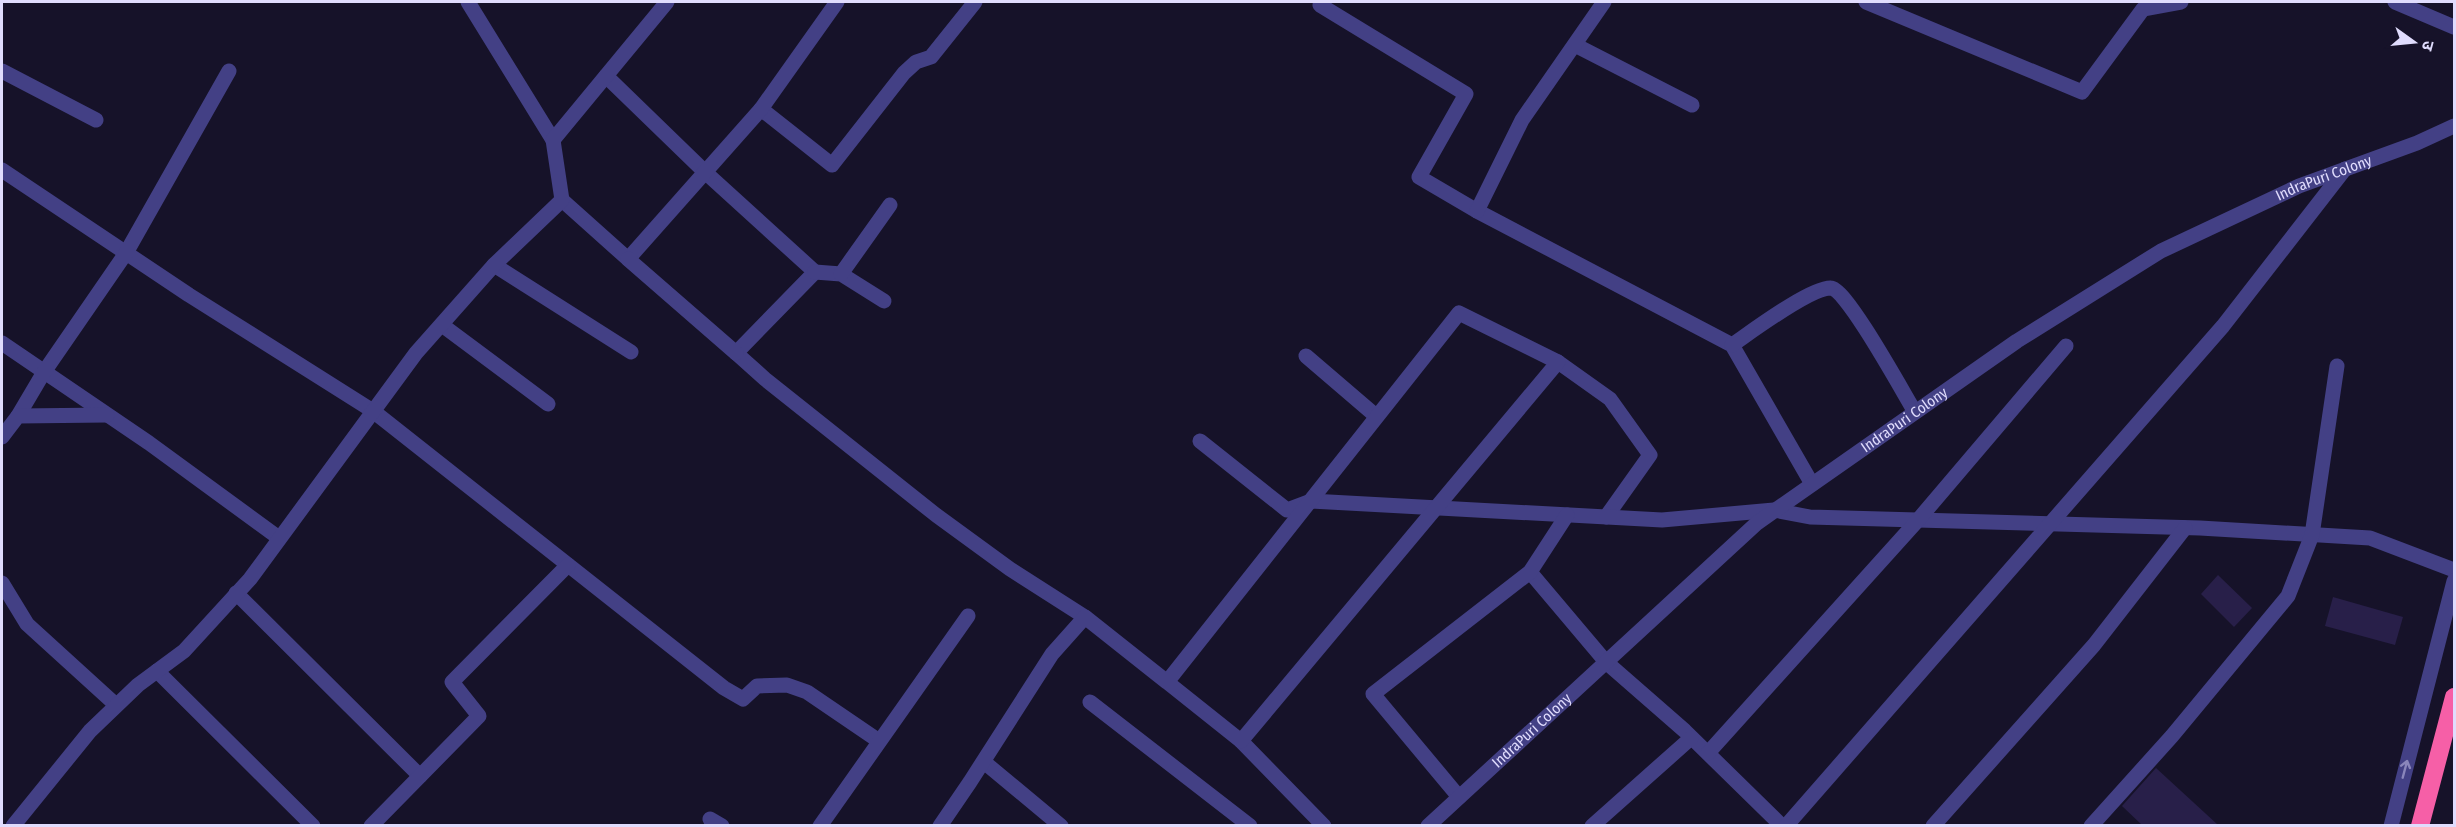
<svg xmlns="http://www.w3.org/2000/svg" width="2456" height="827" font-family="'Fira Sans Condensed','Noto Sans Devanagari',sans-serif">
  <rect width="100%" height="100%" fill="#161229"/>
  <g fill="#281f49">
    <path d="M2218 575 2252 608 2234 627 2201 594Z"/>
    <path d="M2333 597 2403 617 2395 645 2325 626Z"/>
    <path d="M2156 768 2218 825H2142L2122 806Z"/>
  </g>
  <g fill="none" stroke-linecap="round" stroke-linejoin="round">
    <g stroke="#434085" stroke-width="15">
      <path d="M468 2 553 140"/>
      <path d="M1866 2 2082 92 2143 9 2181 2"/>
      <path d="M2395 2 2454 27"/>
      <path d="M1320 5 1466 94 1419 177 1477 211 1732 345 1812 484"/>
      <path d="M1575 45 1692 105"/>
      <path d="M2 71 96 120"/>
      <path d="M606 76 705 172 815 272 736 353 765 379 936 515 1010 569 1085 617"/>
      <path d="M761 109 832 165 904 73 916 62 931 57 975 2"/>
      <path d="M2 170 189 295 373 411 724 688 743 699 757 686 787 685 807 692 879 741"/>
      <path d="M562 200 628 259 761 109 837 2"/>
      <path d="M1477 211 1522 120 1604 2"/>
      <path d="M628 259 736 353"/>
      <path d="M494 265 631 352"/>
      <path d="M815 272 841 274 884 301"/>
      <path d="M841 274 890 205"/>
      <path d="M442 325 548 404"/>
      <path d="M2 343 149 443 279 538"/>
      <path d="M1732 345C1751 332 1811 287 1831 288 1846 288 1904 394 1915 412"/>
      <path d="M1306 356 1376 416"/>
      <path d="M1558 362 1610 399 1650 455 1606 517"/>
      <path d="M18 416 44 372 126 253 229 71"/>
      <path d="M2 437 18 416 107 415"/>
      <path d="M1200 441 1287 510 1311 501 1662 520 1774 510 1810 517 2200 528 2370 538 2454 570"/>
      <path d="M1530 572 1606 662 1685 731 1782 826"/>
      <path d="M2 583 27 624 116 705"/>
      <path d="M236 593 420 776"/>
      <path d="M157 671 313 826"/>
      <path d="M1090 702 1250 826"/>
      <path d="M1241 741 1324 826"/>
      <path d="M1708 753 1918 520 2066 346"/>
      <path d="M984 762 1061 826"/>
      <path d="M1459 797 1373 694 1530 572 1567 515"/>
      <path d="M710 819 722 826"/>
      <path d="M13 826 90 731 138 685 184 651 250 579 416 353 494 265 562 200 553 140 667 2"/>
      <path d="M371 826 479 716 452 682 568 565"/>
      <path d="M820 826 968 616"/>
      <path d="M940 826 970 782 1052 654 1085 617 1167 682 1459 313 1558 362 1241 741 1167 682"/>
      <path id="s1" d="M1428 826 1757 523 2017 341 2161 251 2299 186 2417 143 2454 126"/>
      <path d="M1592 826 1691 738"/>
      <path d="M1786 826 2223 326 2345 169"/>
      <path d="M1933 826 2094 645 2185 528"/>
      <path d="M2091 826 2172 736 2288 596 2312 535 2337 366"/>
      <path d="M2391 826 2454 581"/>
    </g>
    <path stroke="#f65fa7" stroke-width="18" d="M2420 826 2454 697"/>
  </g>
  <defs><path id="oneway-shaft" d="M-6 0H5M1.5-3L5.5 0L1.5 3" fill="none" stroke-width="1.6" stroke-linecap="round" stroke-linejoin="round" transform="scale(1.5)"/></defs>
  <use stroke="#8a86bb" href="#oneway-shaft" transform="translate(2405 769) rotate(-75)"/>
  <g text-anchor="middle" dominant-baseline="central" stroke-width="5" stroke-linejoin="round" paint-order="stroke">
    <g font-size="15" fill="#e0dcfd" stroke="#161229">
      <text stroke="none"><textPath href="#s1" startOffset="1113">IndraPuri Colony</textPath></text>
      <text stroke="none"><textPath href="#s1" startOffset="627">IndraPuri Colony</textPath></text>
      <text stroke="none"><textPath href="#s1" startOffset="141">IndraPuri Colony</textPath></text>
    </g>
  </g>
  <rect width="2456" height="827" fill="none" stroke="#e0dcfd" stroke-width="6"/>
  <g transform="translate(2414 42) rotate(105)" stroke="#161229" stroke-width="4.5" paint-order="stroke">
  <path d="M0-4.5L10 22L0 15L-10 22Z" fill="#e0dcfd"/>
  <text y="-9" font-size="16" font-weight="bold" text-anchor="middle" fill="#e0dcfd">उ</text>
  </g>
</svg>
